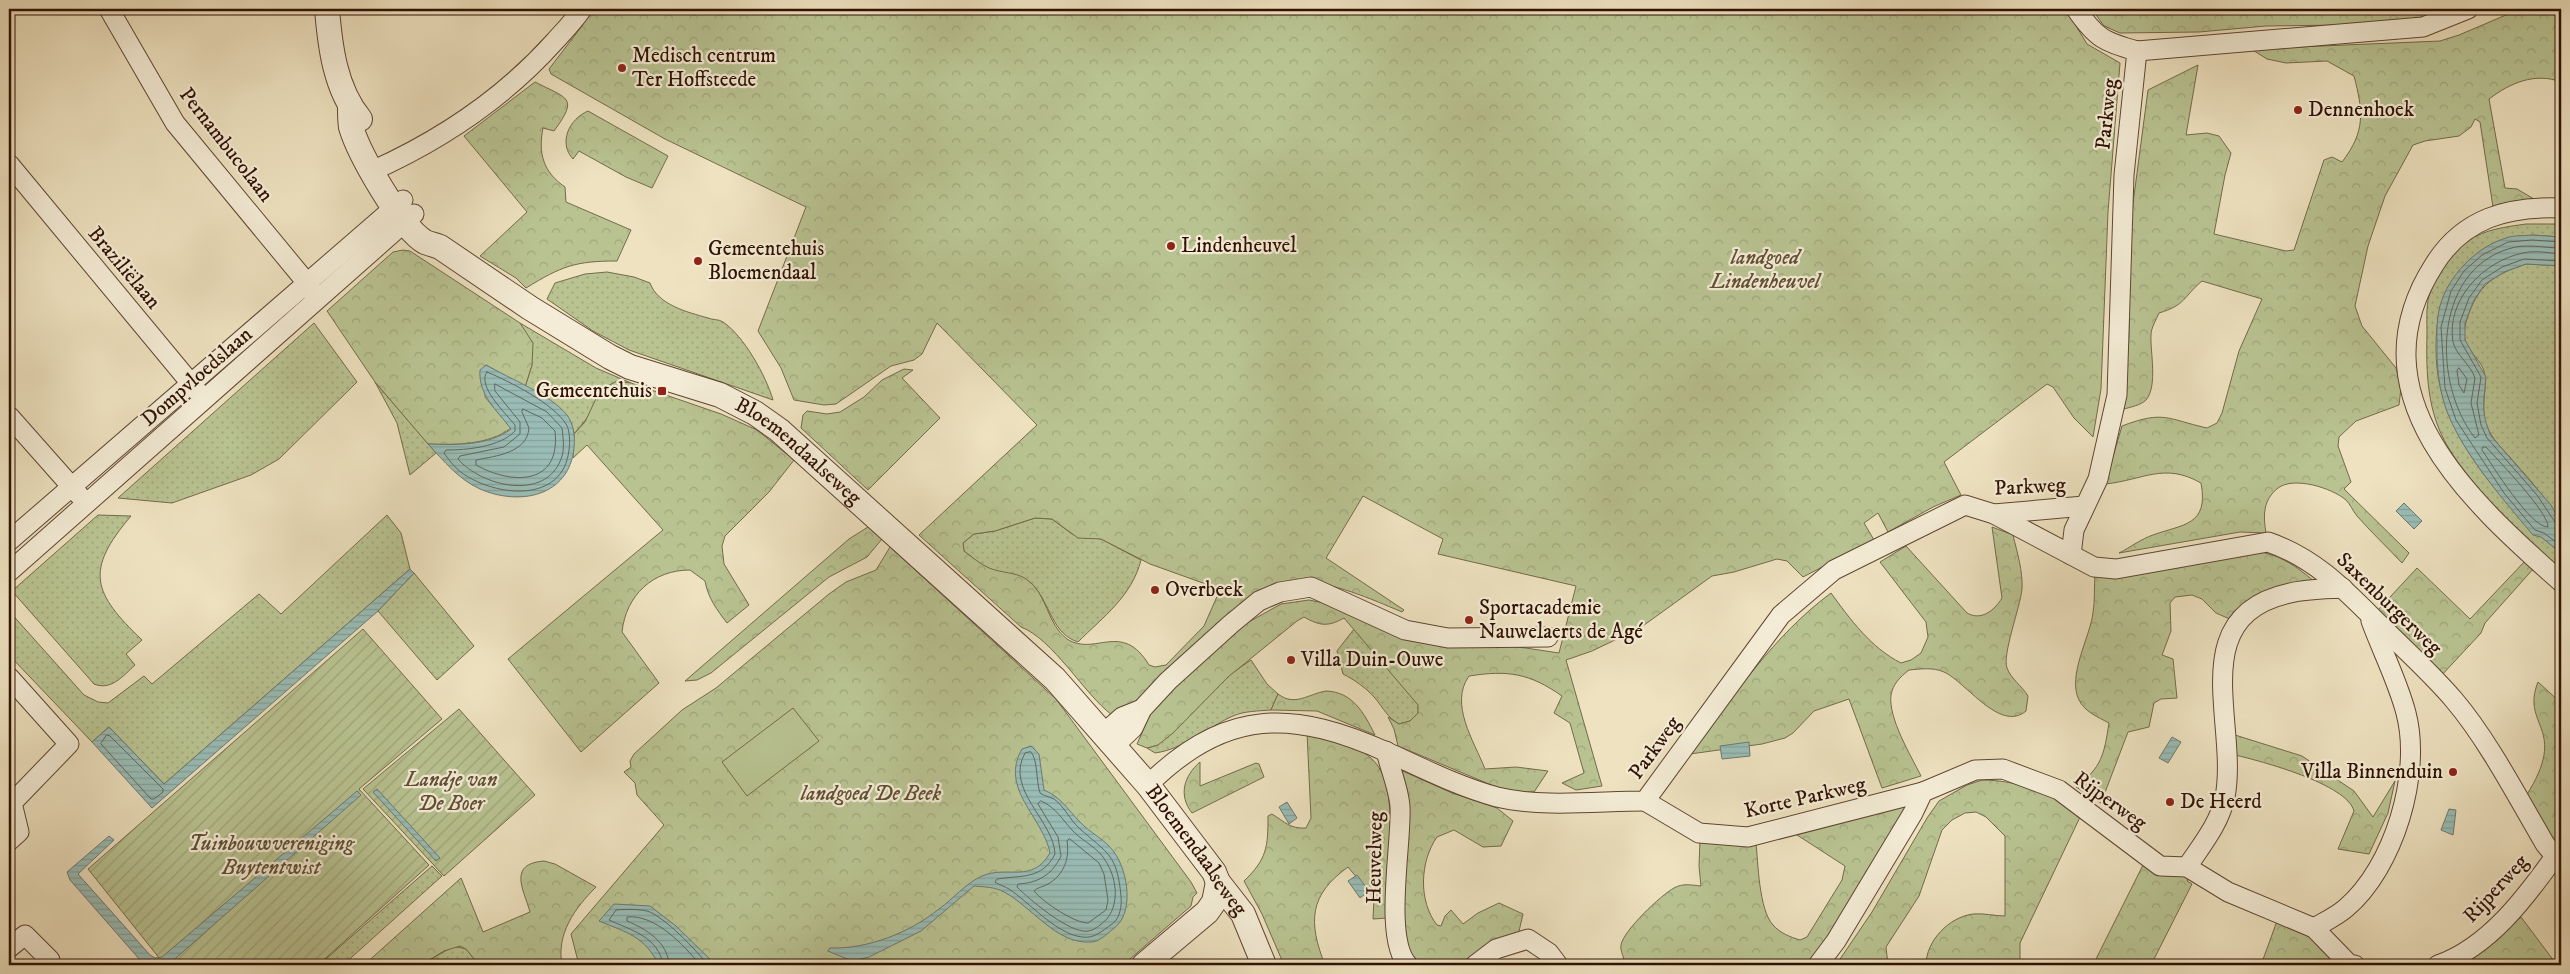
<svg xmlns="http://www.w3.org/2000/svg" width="2570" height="974" font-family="'IM FELL DW Pica',serif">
  <defs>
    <pattern id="grass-dots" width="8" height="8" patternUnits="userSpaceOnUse" patternTransform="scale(1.25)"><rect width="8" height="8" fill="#b9c392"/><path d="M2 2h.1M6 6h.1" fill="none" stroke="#9fa67c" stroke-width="1.8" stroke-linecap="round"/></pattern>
    <pattern id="forest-crowns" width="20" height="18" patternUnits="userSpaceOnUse" patternTransform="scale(1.25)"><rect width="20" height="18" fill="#b9c392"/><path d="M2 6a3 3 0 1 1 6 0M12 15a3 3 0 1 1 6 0" fill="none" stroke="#9fa67c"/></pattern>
    <pattern id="garden-furrows" width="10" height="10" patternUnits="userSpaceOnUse" patternTransform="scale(1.25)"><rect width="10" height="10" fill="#b9c392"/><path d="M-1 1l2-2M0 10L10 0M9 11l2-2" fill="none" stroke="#9fa67c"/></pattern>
    <pattern id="water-rules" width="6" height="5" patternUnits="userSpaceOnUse" patternTransform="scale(1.25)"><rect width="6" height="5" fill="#99bdb6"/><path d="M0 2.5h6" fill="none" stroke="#84a19b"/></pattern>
  </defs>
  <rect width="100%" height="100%" fill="#eee2c0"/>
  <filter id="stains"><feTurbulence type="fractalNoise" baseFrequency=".004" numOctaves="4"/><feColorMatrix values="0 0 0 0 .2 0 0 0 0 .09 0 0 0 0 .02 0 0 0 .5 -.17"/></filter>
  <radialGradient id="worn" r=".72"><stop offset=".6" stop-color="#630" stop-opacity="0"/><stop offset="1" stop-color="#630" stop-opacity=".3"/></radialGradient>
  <g fill="url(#grass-dots)" stroke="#746a4a">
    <path d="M2526 224H2561V237L2532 235 2440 306C2435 333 2434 363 2441 390 2454 449 2514 517 2561 553V569C2522 536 2475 491 2448 447 2427 412 2426 373 2427 334 2427 322 2426 307 2429 296 2434 279 2453 251 2468 241 2485 229 2506 227 2526 224Z"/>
    <path d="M2526 264 2561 266V523C2548 501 2532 482 2515 463 2505 451 2491 439 2486 424 2480 405 2488 390 2484 371 2481 360 2467 351 2465 339 2463 331 2466 321 2469 313 2480 283 2496 274 2526 264Z"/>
    <path d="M607 272 634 277 650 283C658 305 687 312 708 318 712 320 719 319 723 322 744 336 766 376 773 400L629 350 593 331 547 299 555 283 585 274Z"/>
    <path d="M314 323 357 382 279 459 251 475 172 503 118 498Z"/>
    <path d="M520 323 596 368 631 383 617 381 574 434C571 410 545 398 525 387L532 365Z"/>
    <path d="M375 382 436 453 410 475 397 423Z"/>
    <path d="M98 515 131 516C84 571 93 593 142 640L126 654 135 665C123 676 111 691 94 684L12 591Z"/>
    <path d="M387 515 401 533 410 569 164 784 109 727 92 742 9 655V611L84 695 98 702 108 703 144 676 152 684 259 594 281 614Z"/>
    <path d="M1035 518 1052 519 1072 534 1101 539 1141 560C1132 596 1103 617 1078 642 1052 634 1050 603 1033 585 1022 573 1005 575 990 569 980 565 972 557 964 551L963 543 974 534 995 531Z"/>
    <path d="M414 573 474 646 437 680 378 611Z"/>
    <path d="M1354 629 1419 705 1418 713 1410 721 1399 724C1387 717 1384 709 1375 698 1366 688 1355 680 1343 674L1337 651Z"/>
    <path d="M1251 660 1267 684 1278 694 1271 710C1259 711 1244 711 1233 716 1206 728 1184 749 1155 753L1147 748 1158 745 1228 676Z"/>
    <path d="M432 866 442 876 343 965H319Z"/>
    <path d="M454 946 466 949 479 965H421Z"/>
  </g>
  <g fill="url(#forest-crowns)" stroke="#746a4a" fill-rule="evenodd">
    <path d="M591 9H2066L2087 44 2120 63 2108 212 2101 389 2093 437 2074 418 2053 387 2047 384 1944 462 1961 495 1933 507 1888 532 1878 513 1864 523 1874 540 1803 577 1787 561 1777 559 1734 572 1712 576 1640 628 1592 651 1566 660 1602 786 1576 790 1562 783 1584 773 1570 723 1554 713 1562 696C1529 673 1508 670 1469 676 1449 704 1474 741 1485 769L1516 767 1548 771 1534 792H1508L1398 746 1394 729 1388 717 1399 724 1410 721 1418 713V705L1344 618C1328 627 1320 626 1304 617L1297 621 1228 677 1173 733 1158 745 1147 748 1137 744 1157 698 1238 628 1281 604 1309 600 1329 604 1399 629 1559 653 1576 586 1438 554 1443 539 1363 496 1326 558 1404 610 1402 612C1369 598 1335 583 1299 581L1145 697 1112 715C1084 694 1053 639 1021 627L919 535 1037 425 937 323 922 354 914 360 891 366 836 404 824 405 794 400 781 368 758 331 806 207 665 139 551 74 549 69 582 26ZM1035 518 1052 519 1078 538 1101 539 1150 564 1214 587 1219 592 1204 626 1166 665 1155 667 1149 665C1122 620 1095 657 1067 639 1047 625 1047 592 1026 579 1016 572 1001 573 989 568 980 564 972 557 964 551L963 543 974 534 995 531Z"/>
    <path d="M2092 9H2456L2419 24 2266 26 2199 32 2120 33 2104 26Z"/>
    <path d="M2520 9H2561V82C2535 72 2510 83 2489 99L2505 188 2517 189 2534 199 2500 204 2493 207 2480 122 2475 119 2471 127 2459 136 2425 141 2413 145 2385 196 2368 246 2355 306 2362 326 2396 368 2401 388 2399 405 2356 421 2339 437 2338 446 2351 482 2344 489 2409 553 2402 563C2387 547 2371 532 2357 516 2353 511 2350 504 2346 500 2332 488 2294 476 2278 488 2263 500 2263 515 2266 533L2240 532 2119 553C2131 547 2141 539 2153 535 2183 524 2209 526 2201 483 2164 462 2144 480 2105 484L2122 426C2164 410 2167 419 2207 428L2217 423 2222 413 2239 351 2262 299 2202 281C2183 297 2186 305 2159 313 2156 320 2151 328 2151 335 2150 351 2158 386 2146 400 2141 405 2131 407 2124 409L2129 335 2130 226 2148 90 2198 65 2186 135 2207 133 2219 136 2231 153 2225 175 2214 234 2286 251 2294 250 2324 160 2332 157 2342 162C2366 131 2363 111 2354 76L2327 61 2286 63 2267 59 2251 49 2440 41 2459 35Z"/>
    <path d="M535 82C568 99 579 97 554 131L543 128C538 153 543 172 565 187L566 202 631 230 617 261C575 261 562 266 526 288L516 278 480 256 527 212 464 136Z"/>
    <path d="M588 111 668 156 652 188 626 177 579 151 573 159C558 143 569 119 588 111Z"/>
    <path d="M403 250 410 251 520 323 533 343 532 365 525 387 486 365 485 397 511 428C489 445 455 445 428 444L375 382 327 311 393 252Z"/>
    <path d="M904 369 913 370 902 378 940 418 868 490 801 428 803 415 807 411 827 414 840 412 864 397 882 380Z"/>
    <path d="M617 381 631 383 721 414 757 430 794 460 769 492 725 536 722 546 724 564 749 605 727 623C717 610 708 598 705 581L690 570C653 570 626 595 622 632L659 683 581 752 508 659 663 530 587 445 573 458 574 434 585 422 600 390Z"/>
    <path d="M868 527 882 539 867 557 829 577 711 673 697 680 685 681 849 539Z"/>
    <path d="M1992 527 2013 535C2017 552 2023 571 2022 589 2020 608 2002 655 2007 668 2011 679 2022 686 2028 696L2026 711C2000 733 1966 682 1944 672 1933 667 1920 669 1909 670 1900 677 1893 684 1891 695 1888 718 1911 756 1921 776L1882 788 1849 699 1814 711 1793 733 1785 738 1762 744 1690 754C1733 697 1773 636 1831 593 1850 619 1871 648 1901 663L1911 660 1921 653 1928 637 1926 622 1880 562 1906 546 1967 613C1981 621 1994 611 2002 598Z"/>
    <path d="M890 547 1056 699 1191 882 1197 893 1193 897 1191 906 1123 965H579L571 934 664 825 637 795 635 783 624 772 631 767 630 761 634 754 682 710 716 688 829 594 846 582 876 570Z"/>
    <path d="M2249 550C2279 554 2292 563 2315 582 2281 584 2252 589 2232 620L2216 613 2202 599 2192 595 2175 597 2170 603 2171 631 2162 655 2173 659 2177 698 2161 699 2154 703 2149 727 2128 732 2101 803 2076 787C2102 767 2104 755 2109 723 2098 717 2085 712 2079 700 2067 676 2090 637 2093 613 2095 601 2094 587 2095 574Z"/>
    <path d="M2526 560 2534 568 2485 623 2481 633 2440 677 2378 610 2417 568 2470 619Z"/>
    <path d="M2538 682 2561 703V844C2544 836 2535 811 2526 796 2570 727 2520 727 2538 682Z"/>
    <path d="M1326 691C1353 692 1364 713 1375 735L1317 711 1271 710 1278 694C1295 707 1308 694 1326 691Z"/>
    <path d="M1307 732C1332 739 1362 744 1378 766 1399 796 1388 881 1387 918L1373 919 1374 898 1348 867C1309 895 1308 922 1325 965H1284L1262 914 1244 881C1267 859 1268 847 1268 816L1272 814C1285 822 1290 829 1306 828L1311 818Z"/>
    <path d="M2235 735 2302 756 2354 791 2373 817 2395 781 2388 813 2369 854 2338 849 2354 811C2347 784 2261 761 2235 755Z"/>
    <path d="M1200 762V786L1256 763 1259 764 1264 777 1192 813C1178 795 1184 776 1200 762Z"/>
    <path d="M1396 768 1452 793 1497 808 1513 821 1501 846 1483 847 1454 830 1437 837C1420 861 1418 901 1437 925L1441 926 1445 916 1451 910 1463 924 1478 913 1499 903 1523 914 1517 940 1471 965H1422L1411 955 1403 930Z"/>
    <path d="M1982 780C2019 780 2050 794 2082 813L2020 943V965H1926C1926 941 1949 917 1973 914 1984 913 1995 916 2005 916V836L1986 817 1976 812 1965 813 1952 820 1942 830 1919 896 1886 947 1888 965H1836L1872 912 1927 818 1939 801 1967 785Z"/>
    <path d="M1913 803 1810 965H1637L1624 960C1623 955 1620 950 1621 945 1623 931 1661 895 1674 888 1683 883 1691 885 1701 886L1699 866 1700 840 1756 842C1758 863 1759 910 1773 925 1780 933 1790 937 1800 940L1807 937 1842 880 1845 866 1794 833Z"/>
    <path d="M2149 853 2189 878 2187 881 2192 884 2151 965H2093Z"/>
    <path d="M544 861 555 864 596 887C575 908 556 934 562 965H479L466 949 460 946 444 951 421 965H364L461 878 483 932 530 912C524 890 507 864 544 861Z"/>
    <path d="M2521 917 2557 965H2447L2479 948Z"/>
    <path d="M2277 921 2304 929 2338 965H2261Z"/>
  </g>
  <g fill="url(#garden-furrows)" stroke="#746a4a">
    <path d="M363 629 442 719 359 789 429 865 318 965H154L160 959 88 869Z"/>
    <path d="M459 709 535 795 444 876 363 789Z"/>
  </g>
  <path fill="#b9c392" stroke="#746a4a" d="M793 708 819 741 747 796 722 762Z"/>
  <g fill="url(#water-rules)" stroke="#6f786e">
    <path d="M2532 235 2561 237V266L2526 264 2504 272 2485 284 2474 300 2465 323V340L2486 377C2484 403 2480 410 2491 436L2551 505 2561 523V553L2541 537 2533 535C2505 502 2469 460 2451 421 2441 400 2437 375 2437 351 2437 336 2436 321 2440 306 2448 276 2476 247 2506 238 2514 235 2524 236 2532 235Z"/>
    <path d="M486 365C510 379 550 394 567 415 574 425 575 436 574 448 569 497 519 506 480 489 458 479 444 461 428 444 455 445 489 446 511 429 497 410 478 395 480 370Z"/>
    <path d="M2404 503 2422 521 2414 529 2396 511Z"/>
    <path d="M410 569 414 573 378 611 152 808 92 742 109 727 164 784Z"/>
    <path d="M2172 737 2181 742 2168 763 2159 758Z"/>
    <path d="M1749 742 1750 756 1722 759 1720 746Z"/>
    <path d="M1031 746 1039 754 1044 790C1061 797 1068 810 1080 822 1090 833 1106 840 1114 852 1128 871 1135 914 1113 929 1107 934 1099 942 1091 942 1057 945 1031 906 1004 892 995 887 985 887 974 886L921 931 869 957 852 961 828 951 830 948C868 949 909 933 939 909 953 899 966 883 982 876 1008 865 1032 884 1050 853 1043 817 999 789 1022 749Z"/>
    <path d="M377 789 440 858 436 861 373 792Z"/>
    <path d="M357 791 361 795 168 965 149 963 139 965 140 960 70 880 67 872 109 836 114 840 78 874 150 955 155 958 162 957Z"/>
    <path d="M1287 802 1297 818 1289 824 1279 807Z"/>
    <path d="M2449 809 2456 810 2453 835 2441 830Z"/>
    <path d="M1357 875 1369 891 1360 898 1348 881Z"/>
    <path d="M614 904 650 906 676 926 716 965H659C644 936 628 933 599 921Z"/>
  </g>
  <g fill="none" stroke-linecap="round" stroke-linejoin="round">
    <g stroke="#64675c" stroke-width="1">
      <path d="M2561 242 2532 240 2508 242 2482 255 2464 271 2451 291 2441 327 2445 388 2456 420 2504 493 2535 530 2544 533 2561 546"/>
      <path d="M2561 248C2544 248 2525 243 2508 249 2432 273 2433 385 2475 438L2479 435 2471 403 2475 378C2471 365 2456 355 2453 342 2446 299 2484 261 2523 253 2535 250 2549 253 2561 254"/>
      <path d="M2561 261 2524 259 2502 267 2482 280 2469 298 2460 322V340L2481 377 2477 403 2481 425 2487 438 2537 495 2555 522 2561 524"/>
      <path d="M2459 368 2467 379 2464 393 2459 385 2457 371Z"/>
      <path d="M487 372C509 381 554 404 566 424 570 430 570 442 569 450 563 504 496 497 462 473 455 468 449 460 444 453L446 450C467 450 500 447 515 431V425C506 414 476 385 487 372Z"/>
      <path d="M495 384 547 412 562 428C563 438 565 450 561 459 545 502 481 486 458 459L460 456 504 447 520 434V422L495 391Z"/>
      <path d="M523 409 542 418 555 431C561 486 512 485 476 465V460C496 456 527 453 529 428L522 412Z"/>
      <path d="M2483 447H2486C2498 460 2549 513 2548 527 2530 527 2493 466 2482 450Z"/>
      <path d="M107 735 110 736 163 789V792L154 799H151L101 744Z"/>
      <path d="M1031 752C1038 760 1036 781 1040 793 1044 796 1050 797 1054 799 1064 806 1070 820 1079 828 1108 854 1117 854 1121 896 1122 905 1120 919 1112 924 1102 931 1094 939 1082 937 1056 934 1029 902 1009 889 1004 886 999 885 995 882L997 879C1021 875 1042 880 1055 854 1054 821 1004 789 1025 753Z"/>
      <path d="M1041 801C1056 807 1063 821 1074 832 1084 842 1098 848 1105 860 1118 879 1121 911 1100 925 1095 929 1090 932 1083 931 1065 929 1030 900 1017 887L1018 884C1038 883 1052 875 1061 856L1058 837 1038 804Z"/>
      <path d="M1070 839 1099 863 1104 874 1108 900 1106 910 1088 923C1074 923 1043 902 1034 891 1038 887 1043 887 1048 884 1064 875 1070 858 1067 841Z"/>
      <path d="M663 965C659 937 631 930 609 920L616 910C624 909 638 909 647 911 664 916 697 951 708 965"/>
      <path d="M669 965C668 942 646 929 627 921V917C655 914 684 945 700 965"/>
    </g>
    <defs>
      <g id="minor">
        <path d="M109 9 175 123 307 283 313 293"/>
        <path d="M2076 9C2096 38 2104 42 2137 51L2423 27 2468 9"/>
        <path d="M9 164 198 392"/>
        <path d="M372 171C441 140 504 98 555 41 564 31 574 21 582 9"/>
        <path d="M2561 208C2508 206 2463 218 2434 265 2351 395 2470 501 2561 582"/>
        <path d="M9 416 79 495"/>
        <path d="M1994 514 2094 567 2116 569 2268 542C2315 558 2345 590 2379 624 2404 649 2431 673 2454 700 2488 740 2518 798 2545 844L2550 850 2561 856"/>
        <path d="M9 541 403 200"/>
        <path d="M2071 555 2074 530 2098 479 2117 395 2124 175 2137 51"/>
        <path d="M9 572 414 214"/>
        <path d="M9 677 69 744 12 803 19 832 9 841"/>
        <path d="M1104 733 1122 717 1142 709"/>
        <path d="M1114 746 1133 728 1142 709 1168 681 1231 624 1259 601 1280 592 1311 587 1405 630 1448 638 1548 637"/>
        <path d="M1386 751C1390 769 1399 789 1400 807 1402 843 1383 939 1408 965"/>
        <path d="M1148 785C1226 707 1294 710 1389 753 1424 769 1460 787 1497 797 1542 808 1599 801 1645 801L1781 615 1834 570 1965 505 1994 514 2084 506"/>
        <path d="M1645 801 1699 833 1748 837 1923 792"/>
        <path d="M2187 867C2201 846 2220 823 2225 797 2239 724 2183 616 2290 593 2307 589 2326 589 2343 588"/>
        <path d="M2314 928C2324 922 2337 916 2346 908 2394 867 2422 774 2406 713 2398 682 2382 651 2371 621"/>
        <path d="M9 948 25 935 50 960 44 965"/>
        <path d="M1475 965 1496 949 1528 939 1549 953 1558 965"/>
        <path d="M1818 965 1836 941 1913 813 1923 792 1975 770 2003 769 2059 790 2160 866 2187 867 2228 892 2314 928 2349 964 2355 965"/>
        <path d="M2438 965C2489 947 2526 897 2556 855"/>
      </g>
      <g id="tertiary">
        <path d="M327 9C330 46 335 89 360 119"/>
        <path id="s1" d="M350 107C350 114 350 121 351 127 359 154 401 228 425 242 430 244 435 245 440 247L530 308 610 357 630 367 720 395 755 413 779 430 1055 679 1148 785 1214 872 1218 882 1243 914 1264 965"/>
        <path d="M1144 965 1207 912 1214 902 1218 882"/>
      </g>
    </defs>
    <use href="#minor" stroke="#604532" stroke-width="21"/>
    <use href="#tertiary" stroke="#604532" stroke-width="26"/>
    <use href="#minor" stroke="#f4ecd6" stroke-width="19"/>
    <use href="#tertiary" stroke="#f4ecd6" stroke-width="24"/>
  </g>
  <g fill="#8f2418" stroke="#f4ecd6" stroke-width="2">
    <circle cx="622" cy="68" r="5"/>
    <circle cx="2298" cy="110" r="5"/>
    <circle cx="1171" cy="246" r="5"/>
    <circle cx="698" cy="261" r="5"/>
    <rect x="657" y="386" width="10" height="10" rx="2.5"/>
    <circle cx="1155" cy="590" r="5"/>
    <circle cx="1469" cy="620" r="5"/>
    <circle cx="1291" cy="660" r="5"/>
    <circle cx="2453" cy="772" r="5"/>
    <circle cx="2170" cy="802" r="5"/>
  </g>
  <g text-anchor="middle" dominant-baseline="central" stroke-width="4.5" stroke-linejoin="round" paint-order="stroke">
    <g font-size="21" fill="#301103" stroke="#f4ecd6" text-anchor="start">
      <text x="632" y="56">Medisch centrum<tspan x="632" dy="24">Ter Hoffsteede</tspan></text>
      <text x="2308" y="110">Dennenhoek</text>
      <text x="1181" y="246">Lindenheuvel</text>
      <text x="708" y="249">Gemeentehuis<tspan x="708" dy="24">Bloemendaal</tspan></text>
      <text x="652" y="391" text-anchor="end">Gemeentehuis</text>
      <text x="1165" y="590">Overbeek</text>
      <text x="1479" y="608">Sportacademie<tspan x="1479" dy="24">Nauwelaerts de Agé</tspan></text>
      <text x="1301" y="660">Villa Duin-Ouwe</text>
      <text x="2443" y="772" text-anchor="end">Villa Binnenduin</text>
      <text x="2180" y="802">De Heerd</text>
    </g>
    <g font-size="21" fill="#301103" stroke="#f4ecd6">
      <text transform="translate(2107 114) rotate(-84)">Parkweg</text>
      <text transform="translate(226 145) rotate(52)">Pernambucolaan</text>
      <text transform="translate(124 268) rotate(50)">Braziliëlaan</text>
      <text transform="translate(197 377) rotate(-41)">Dompvloedslaan</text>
      <text stroke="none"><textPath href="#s1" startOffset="590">Bloemendaalseweg</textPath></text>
      <text transform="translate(2030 487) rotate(-3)">Parkweg</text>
      <text transform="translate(2389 604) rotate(44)">Saxenburgerweg</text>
      <text transform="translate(1655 748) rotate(-54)">Parkweg</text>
      <text transform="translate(1805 798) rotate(-13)">Korte Parkweg</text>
      <text transform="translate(2110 801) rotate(36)">Rijperweg</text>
      <text stroke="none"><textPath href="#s1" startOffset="1156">Bloemendaalseweg</textPath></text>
      <text transform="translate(1375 858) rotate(-89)">Heuvelweg</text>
      <text transform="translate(2496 889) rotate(-47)">Rijperweg</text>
    </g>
    <g font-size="21" font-style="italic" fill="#604f35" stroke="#f4ecd6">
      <text x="1765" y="258">landgoed<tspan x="1765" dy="24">Lindenheuvel</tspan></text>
      <text x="451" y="780">Landje van<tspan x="451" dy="24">De Boer</tspan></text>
      <text x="871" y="794">landgoed De Beek</text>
      <text x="271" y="844">Tuinbouwvereniging<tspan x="271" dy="24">Buytentwist</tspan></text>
    </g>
  </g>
  <rect width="2570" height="974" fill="none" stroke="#eee2c0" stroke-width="30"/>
  <rect x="10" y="10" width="2550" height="954" fill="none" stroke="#301103" stroke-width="2.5"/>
  <rect x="15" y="15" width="2540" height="944" fill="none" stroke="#301103"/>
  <rect width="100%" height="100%" filter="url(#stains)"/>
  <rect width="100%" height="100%" fill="url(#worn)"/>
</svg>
